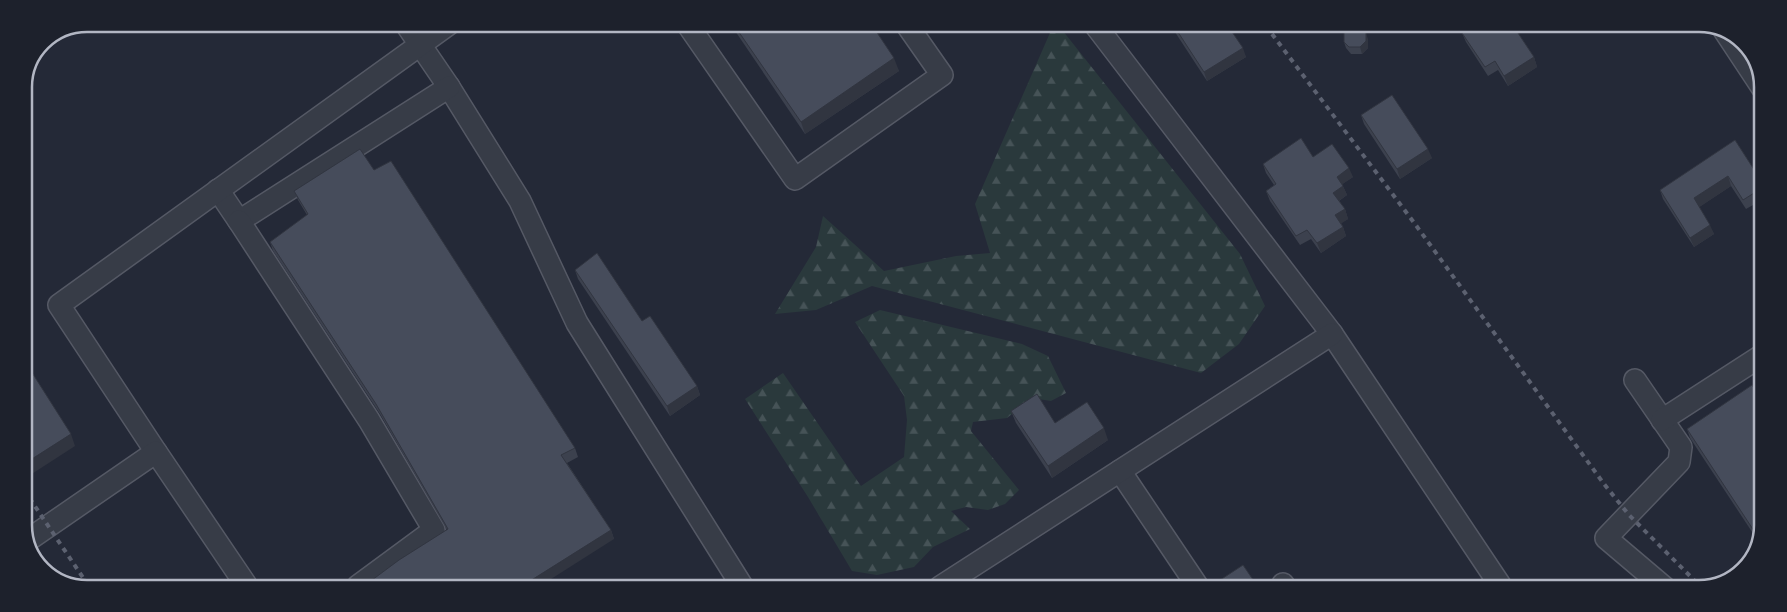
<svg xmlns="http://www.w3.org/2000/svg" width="1787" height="612" font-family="'Work Sans',sans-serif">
  <defs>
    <pattern id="forest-firs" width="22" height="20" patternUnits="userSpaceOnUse" patternTransform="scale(1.25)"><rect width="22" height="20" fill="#2a393c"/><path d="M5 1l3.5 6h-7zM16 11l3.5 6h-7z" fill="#465357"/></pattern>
  </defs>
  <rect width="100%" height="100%" fill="#242937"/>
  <g fill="url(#forest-firs)">
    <path d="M1053 26H1059L1240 254 1265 306 1239 344 1201 373 872 286 816 310 775 314 816 247 823 216 884 271 956 256 990 253 975 204Z"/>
    <path d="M880 310 1022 344 1048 356 1066 393 1051 401 1032 398 1007 418 973 422 971 431 1019 490 1005 504 988 510 966 507 951 511 970 529 933 547 914 567 877 575 852 571 808 497 745 399 783 373 861 486 904 457 907 420 904 396 855 322Z"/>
  </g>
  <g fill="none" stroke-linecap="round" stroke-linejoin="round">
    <defs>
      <g id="minor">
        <path d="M406 24 449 87 520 201 577 323 742 586"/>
        <path d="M688 25 795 179 942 75 907 25"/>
        <path d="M1096 26 1332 334 1502 588"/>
        <path d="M1724 30 1763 89"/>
        <path d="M218 190 239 221 449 87"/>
        <path d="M239 221 369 420 434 530 358 586"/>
        <path d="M1635 380 1681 447 1679 462 1606 538 1665 588"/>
        <path d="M1662 420 1761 356"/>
        <path d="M156 452 59 305 449 24"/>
        <path d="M1120 471 1198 587"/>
        <path d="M28 540 156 452 246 585"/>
        <path d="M1283 584 1285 587"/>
        <path d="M940 587 1332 334"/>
      </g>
    </defs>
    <use href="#minor" stroke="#555965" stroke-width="24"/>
    <use href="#minor" stroke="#373c47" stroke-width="21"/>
    <g stroke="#5c6170" stroke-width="4" stroke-dasharray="5 5" stroke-linecap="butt">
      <path d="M1266 26 1415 224 1604 484 1629 515 1702 588"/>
      <path d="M24 490 88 585"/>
    </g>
  </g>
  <g fill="#3c414e">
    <path d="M731 25H872L899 71 805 134Z"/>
    <path d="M1171 26H1228L1246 57 1207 81Z"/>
    <path d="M1470 27H1514L1534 57 1537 67 1508 86 1498 70 1488 76 1466 42 1462 33Z"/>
    <path d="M1368 39V48L1362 54H1351L1346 48 1344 42Z"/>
    <path d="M1361 115 1432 158 1400 179 1364 124Z"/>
    <path d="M1735 140 1762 182V200L1746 209 1731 186 1699 207 1714 234 1694 247 1663 199 1660 190Z"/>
    <path d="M1313 157 1353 177 1342 184 1347 195 1339 201 1345 209 1348 219 1341 223 1343 227 1346 236 1321 253 1311 239 1300 245 1270 201 1266 191 1274 185 1266 173 1263 164Z"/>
    <path d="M374 170 575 448 578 457 567 463 611 530 614 539 447 530 380 414 273 251 270 242 307 215 298 200 294 191Z"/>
    <path d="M575 270 642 321 697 386 700 395 670 416 578 279Z"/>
    <path d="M1761 399 1760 544 1690 438 1687 429Z"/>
    <path d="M1011 411 1055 423 1108 440 1052 478 1016 423Z"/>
  </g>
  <g fill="#313540">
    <path d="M1366 33 1368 39V48L1362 54 1360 47Z"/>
    <path d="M1243 48 1246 57 1207 81 1204 72Z"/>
    <path d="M1534 57 1537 67 1508 86 1504 76Z"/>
    <path d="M894 58 899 71 805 134 801 122Z"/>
    <path d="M1428 149 1432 158 1400 179 1397 169Z"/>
    <path d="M1349 168 1353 177 1340 186 1337 177Z"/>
    <path d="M1728 176 1731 186 1698 208 1694 198Z"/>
    <path d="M1343 186 1347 195 1337 202 1333 193Z"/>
    <path d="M1345 209 1348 219 1339 225 1335 215Z"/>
    <path d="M1710 225 1714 234 1694 247 1690 238Z"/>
    <path d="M1343 227 1346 236 1321 253 1317 243Z"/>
    <path d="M697 386 700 395 670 416 667 406Z"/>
    <path d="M1104 428 1108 440 1052 478 1048 466Z"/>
    <path d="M71 434 75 446 24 479V464Z"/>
    <path d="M611 530 614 539 540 586H522Z"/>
  </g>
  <g fill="#464c5b" stroke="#313540">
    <path d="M734 25H872L894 58 801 122Z"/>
    <path d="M1174 26H1228L1243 48 1204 72Z"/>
    <path d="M1351 26 1361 27 1366 33V41L1360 47H1349L1344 42V31Z"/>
    <path d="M1472 27H1514L1534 57 1504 76 1495 61 1485 67 1462 33Z"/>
    <path d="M1392 95 1428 149 1397 169 1361 115Z"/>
    <path d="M1301 138 1313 157 1332 144 1349 168 1337 177 1343 186 1333 193 1345 209 1335 215 1343 227 1317 243 1307 230 1296 236 1266 191 1276 184 1263 164Z"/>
    <path d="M1735 140 1762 182V188L1743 200 1728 176 1694 198 1710 225 1690 238 1660 190Z"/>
    <path d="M360 149 374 170 391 161 575 448 561 455 611 530 522 586H364L399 560 448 529 376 404 270 242 308 214 294 191Z"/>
    <path d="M597 253 642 321 650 316 697 386 667 406 575 270Z"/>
    <path d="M24 360 71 434 24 464Z"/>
    <path d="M1752 385 1761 399 1760 540 1687 429Z"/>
    <path d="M1037 394 1055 423 1087 402 1104 428 1048 466 1011 411Z"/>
    <path d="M1243 565 1258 587H1216L1214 584Z"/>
  </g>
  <path d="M0 0H1787V612H0ZM87 32H1699A55 55 0 0 1 1754 87V525A55 55 0 0 1 1699 580H87A55 55 0 0 1 32 525V87A55 55 0 0 1 87 32Z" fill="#1d212c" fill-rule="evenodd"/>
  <path fill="none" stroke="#b2b6c3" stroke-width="2.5" d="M87 32H1699A55 55 0 0 1 1754 87V525A55 55 0 0 1 1699 580H87A55 55 0 0 1 32 525V87A55 55 0 0 1 87 32Z"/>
</svg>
